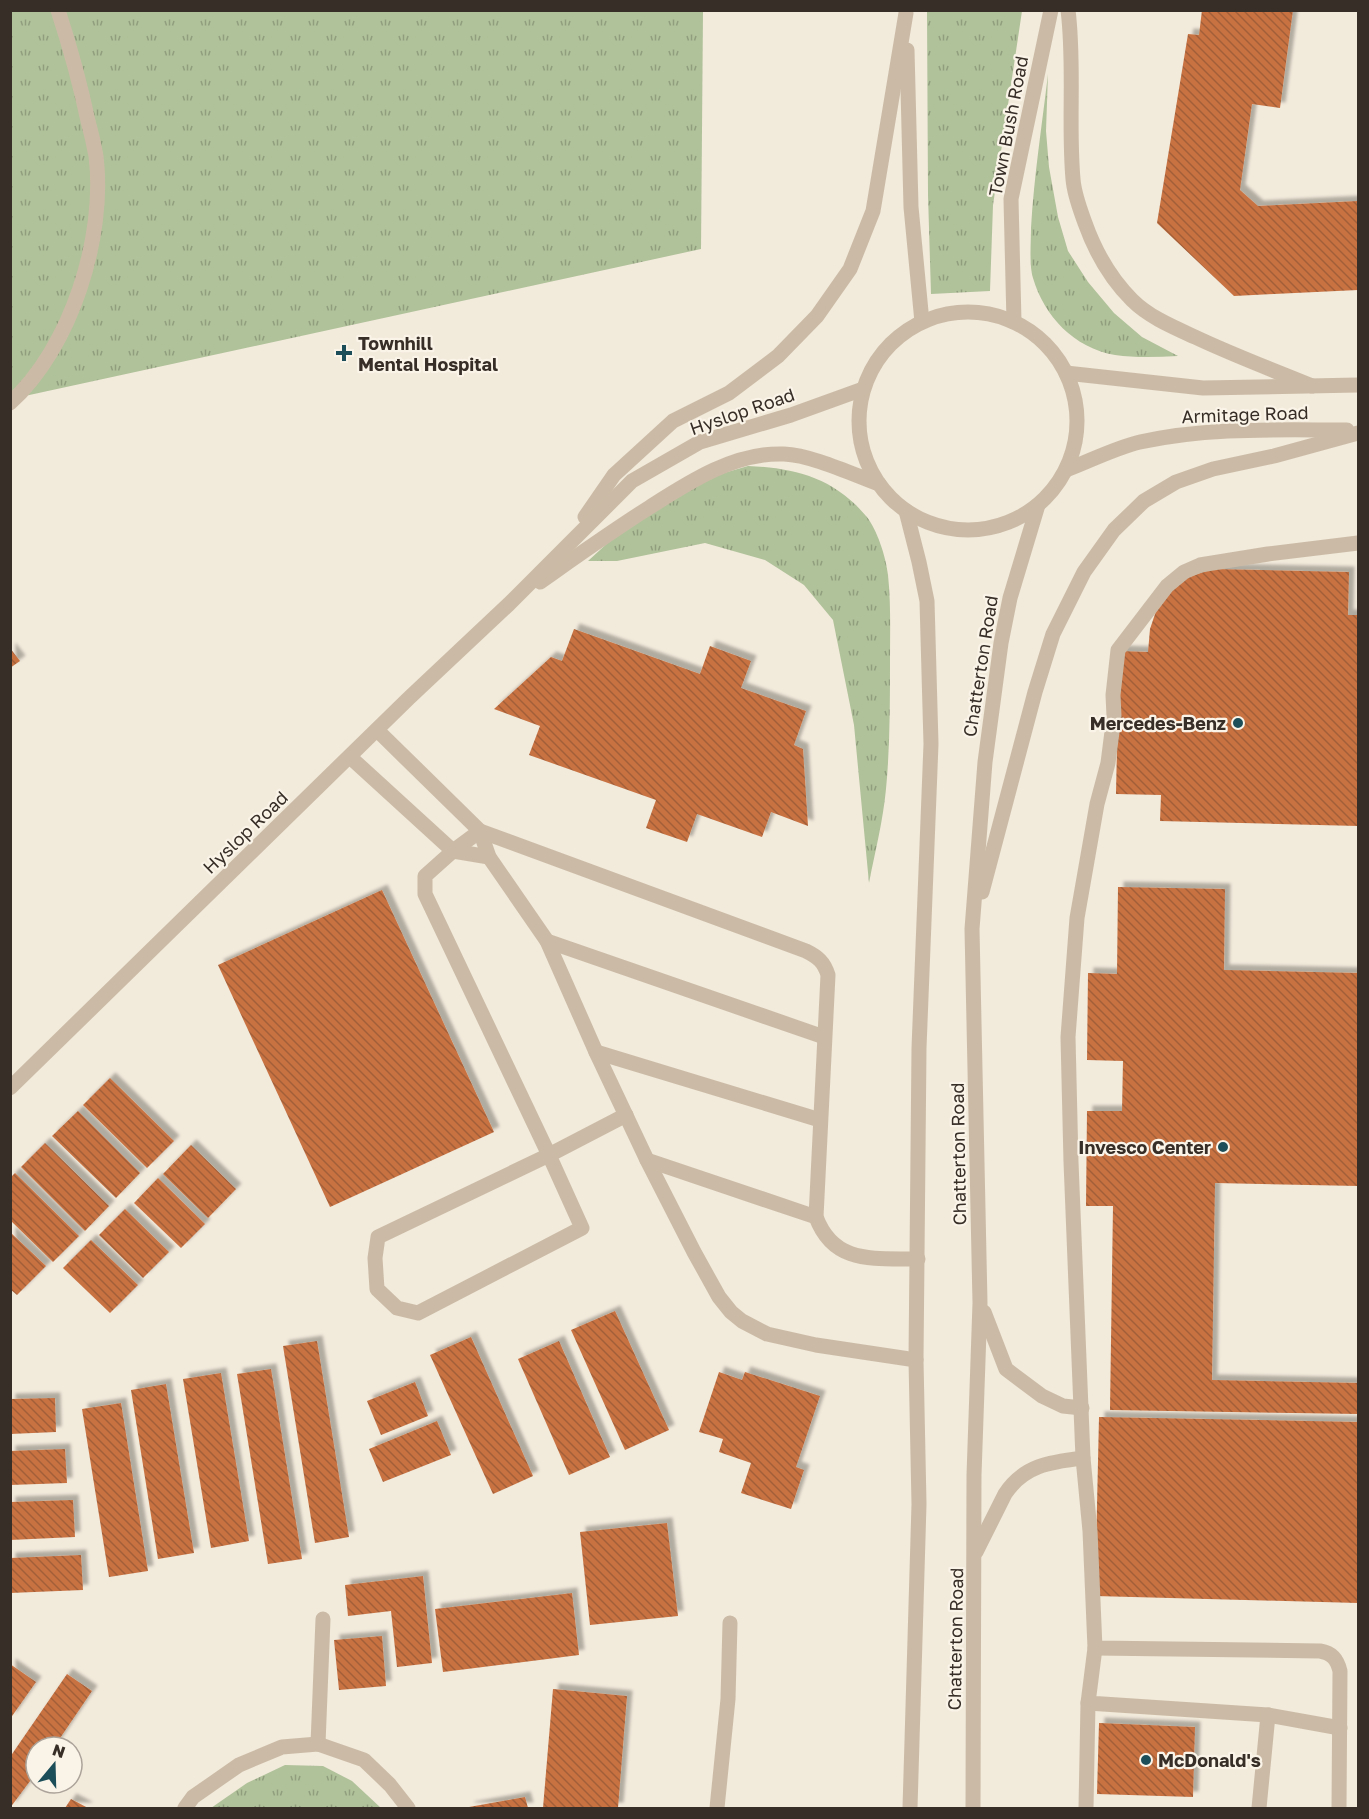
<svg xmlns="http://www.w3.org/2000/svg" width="1369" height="1819" font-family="'Golos Text',sans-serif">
  <defs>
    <pattern id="grass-tufts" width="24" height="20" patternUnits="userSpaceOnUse" patternTransform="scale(1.5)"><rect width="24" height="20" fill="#b0c29a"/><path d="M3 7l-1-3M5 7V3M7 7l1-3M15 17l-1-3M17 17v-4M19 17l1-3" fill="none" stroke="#909e7e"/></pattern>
    <pattern id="building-back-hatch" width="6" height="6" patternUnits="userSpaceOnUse" patternTransform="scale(1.5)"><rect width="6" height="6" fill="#c87242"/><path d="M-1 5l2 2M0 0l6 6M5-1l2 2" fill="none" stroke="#a35e37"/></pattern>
    <filter id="shadow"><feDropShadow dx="5.5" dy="-5.5" stdDeviation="1.5" flood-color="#0004"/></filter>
  </defs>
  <rect width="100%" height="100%" fill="#f2eadb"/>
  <g fill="url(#grass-tufts)">
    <path d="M10 11H703L701 249 11 399Z"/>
    <path d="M927 11H1022L993 205 990 291 931 294 928 195Z"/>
    <path d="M1048 74 1046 131 1049 167 1058 217 1068 251 1088 282 1114 313 1142 337 1178 356C1157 357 1136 358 1115 355 1074 348 1044 316 1033 278 1029 265 1031 242 1031 228 1034 176 1042 125 1048 74Z"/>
    <path d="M748 466C795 468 834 478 866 516 877 529 886 557 888 575 891 603 890 633 890 662 890 704 890 747 886 789 883 821 875 852 869 883L854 725 833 620 804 585 765 560 705 543 617 561H588L625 527 710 477Z"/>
    <path d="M285 1765 323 1766 352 1781 381 1808H211L247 1783Z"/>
  </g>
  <g fill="url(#building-back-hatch)" filter="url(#shadow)">
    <path d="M1202 10H1293L1280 108 1252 104 1240 190 1258 206 1358 201V290L1234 296 1157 223 1188 34 1199 35Z"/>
    <path d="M1213 569 1349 572 1348 615H1358V826L1160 821 1161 795 1116 794 1119 651 1148 652 1150 629 1159 602 1180 580Z"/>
    <path d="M574 629 700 674 710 646 751 661 741 688 806 711 794 745 803 749 808 826 771 812 762 837 697 814 687 842 646 828 656 800 529 755 540 726 494 709 551 657 562 661Z"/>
    <path d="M10 648 20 661 10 668Z"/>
    <path d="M1118 887 1225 889 1224 970 1358 973V1186L1215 1183 1212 1380 1358 1383V1414L1110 1410 1113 1206H1086L1087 1111H1122L1123 1061 1087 1060 1088 973 1117 974Z"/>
    <path d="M382 890 494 1132 330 1207 218 965Z"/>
    <path d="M110 1078 174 1141 147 1168 83 1105Z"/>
    <path d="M78 1111 140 1173 116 1198 52 1136Z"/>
    <path d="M45 1143 109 1206 85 1231 21 1167Z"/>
    <path d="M191 1145 236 1189 208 1218 163 1174Z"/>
    <path d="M15 1173 79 1236 53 1262 10 1220V1178Z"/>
    <path d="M158 1178 205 1224 181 1248 134 1203Z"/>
    <path d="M125 1209 169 1252 143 1278 99 1235Z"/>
    <path d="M10 1232 46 1266 17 1295 10 1289Z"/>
    <path d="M91 1240 138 1285 110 1313 63 1268Z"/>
    <path d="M615 1311 669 1430 625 1450 571 1330Z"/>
    <path d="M471 1337 533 1476 493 1494 430 1355Z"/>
    <path d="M317 1341 349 1537 315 1543 283 1346Z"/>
    <path d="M559 1341 610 1457 569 1475 518 1359Z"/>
    <path d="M271 1369 302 1559 268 1564 237 1374Z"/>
    <path d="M719 1372 742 1380 745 1372 820 1396 796 1467 804 1470 791 1509 741 1493 751 1463 719 1452 723 1439 699 1432Z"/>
    <path d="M221 1373 249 1541 211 1548 183 1379Z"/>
    <path d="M415 1382 428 1416 381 1435 367 1401Z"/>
    <path d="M166 1384 194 1553 158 1559 131 1390Z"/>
    <path d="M55 1398 56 1432 10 1434V1399Z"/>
    <path d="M121 1403 148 1571 109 1577 82 1409Z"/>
    <path d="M1099 1417 1358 1422V1603L1095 1596Z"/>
    <path d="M437 1421 451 1455 383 1482 369 1449Z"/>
    <path d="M65 1449 67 1483 10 1485V1451Z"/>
    <path d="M73 1500 75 1537 10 1540V1502Z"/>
    <path d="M667 1523 678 1616 590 1625 580 1532Z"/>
    <path d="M81 1555 83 1590 10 1593V1558Z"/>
    <path d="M423 1576 432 1663 397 1667 391 1611 348 1616 345 1585Z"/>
    <path d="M572 1593 579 1655 443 1672 435 1609Z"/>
    <path d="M382 1636 386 1686 339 1690 334 1640Z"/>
    <path d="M10 1664 36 1682 10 1719Z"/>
    <path d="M67 1674 92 1691 54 1747H36V1773L10 1808V1757Z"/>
    <path d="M553 1689 627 1696 618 1808H543Z"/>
    <path d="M1099 1723 1195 1727 1193 1797 1097 1794Z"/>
    <path d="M525 1797 528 1808H469V1807Z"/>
    <path d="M71 1799 88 1808H65Z"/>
  </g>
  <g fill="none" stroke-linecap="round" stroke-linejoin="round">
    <g stroke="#cbbba6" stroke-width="15">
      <path d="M1068 10C1075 66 1068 123 1073 179 1074 194 1080 209 1085 223 1095 251 1111 279 1132 300 1149 317 1173 327 1195 337 1233 355 1273 370 1312 386"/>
      <path d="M907 50 911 207 922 322"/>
      <circle cx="968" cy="421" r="109"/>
      <path d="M1014 322 1011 199 1051 10"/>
      <path d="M1066 373 1203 388 1358 385"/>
      <path d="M10 403C71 348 106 237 96 156 94 145 91 132 88 121 80 83 70 47 58 10"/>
      <path d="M1066 470C1090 461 1115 448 1140 442 1208 427 1277 430 1347 430"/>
      <path d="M906 511 919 562 927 601 931 744 919 1048 916 1360 919 1504 910 1808"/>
      <path d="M585 517 614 475 673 421 729 393 778 356 817 316 850 269 873 211 906 13"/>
      <path d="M540 582C577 556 612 531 650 507 689 482 735 452 784 454 811 455 852 474 879 484"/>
      <path d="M377 730 480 831 489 857 547 941 596 1052 647 1160 694 1252 719 1297 731 1312 742 1321 767 1334 816 1345 916 1360"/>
      <path d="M350 757 453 851 489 857"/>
      <path d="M982 892 1035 692 1053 634 1084 572 1114 530 1144 501 1176 482 1213 469 1274 456 1358 433"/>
      <path d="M547 941 824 1037"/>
      <path d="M596 1052 820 1120"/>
      <path d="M10 1088 409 698 509 604 632 481 700 442 791 415 863 389"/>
      <path d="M626 1115 549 1155 425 894V876L453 851 480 831 806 951C818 957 824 962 828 975L816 1217C834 1265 874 1258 918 1259"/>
      <path d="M549 1155 582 1228 418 1313 397 1308 377 1289 375 1258 378 1237Z"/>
      <path d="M647 1160 816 1217"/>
      <path d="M984 1312 1006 1369 1042 1396 1063 1406 1082 1408"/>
      <path d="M976 1552 1005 1494C1024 1465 1051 1462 1083 1458"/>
      <path d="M1095 1648 1088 1703 1268 1715 1340 1728"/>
      <path d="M318 1744 323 1619"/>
      <path d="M185 1808 193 1797 239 1765 282 1747 318 1744 364 1760 390 1785 408 1808"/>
      <path d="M717 1808 728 1699 730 1623"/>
      <path d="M973 1808 974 1475 980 1303 972 929 985 762 1001 643 1010 598 1038 505"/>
      <path d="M1086 1808 1088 1703"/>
      <path d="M1259 1808 1268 1715"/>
      <path d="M1339 1808 1340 1671C1337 1659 1332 1653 1320 1651L1095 1648 1090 1531 1083 1458 1071 1162 1068 1037 1077 918 1097 804 1108 763 1114 716 1113 695 1118 650 1167 586 1184 572 1200 565 1268 554 1358 543"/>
    </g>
  </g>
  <g fill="#1c4e59" stroke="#faf3e7" stroke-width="2">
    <path d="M341 344h6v6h6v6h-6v6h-6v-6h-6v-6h6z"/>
    <circle cx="1238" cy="723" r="6"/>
    <circle cx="1223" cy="1147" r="6"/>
    <circle cx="1146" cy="1760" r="6"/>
  </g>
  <g text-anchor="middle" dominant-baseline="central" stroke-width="4.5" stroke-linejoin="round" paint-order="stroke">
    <g font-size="18" fill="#362e27" stroke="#faf3e7">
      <text transform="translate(1008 126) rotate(-79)">Town Bush Road</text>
      <text transform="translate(742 411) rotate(-19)">Hyslop Road</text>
      <text transform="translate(1245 414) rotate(-2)">Armitage Road</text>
      <text transform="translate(980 666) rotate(-81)">Chatterton Road</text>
      <text transform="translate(245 832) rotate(-44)">Hyslop Road</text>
      <text transform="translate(958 1154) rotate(-91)">Chatterton Road</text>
      <text transform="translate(955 1639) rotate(-89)">Chatterton Road</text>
    </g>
    <g font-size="18" font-weight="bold" fill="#362e27" stroke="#faf3e7" text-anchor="start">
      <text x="358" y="343">Townhill<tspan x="358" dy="21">Mental Hospital</tspan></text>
      <text x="1226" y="723" text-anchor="end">Mercedes-Benz</text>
      <text x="1211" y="1147" text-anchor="end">Invesco Center</text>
      <text x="1158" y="1760">McDonald's</text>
    </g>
  </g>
  <rect width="1369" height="1819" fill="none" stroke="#362e27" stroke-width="24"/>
  <g transform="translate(54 1765) rotate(19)"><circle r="28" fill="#faf3e7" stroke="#aca49a" stroke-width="1.5"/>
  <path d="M0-4.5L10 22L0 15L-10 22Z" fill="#1c4e59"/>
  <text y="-9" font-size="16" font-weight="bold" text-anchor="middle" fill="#362e27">N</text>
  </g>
</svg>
